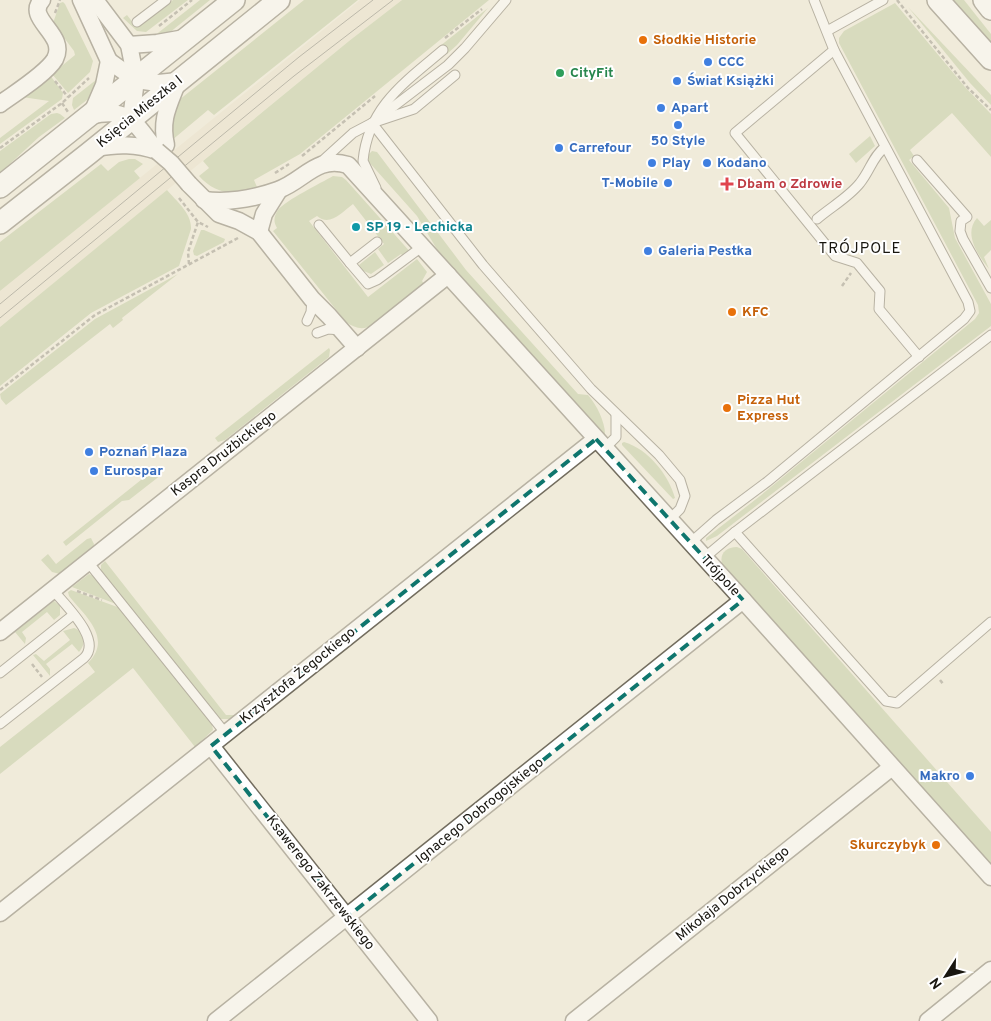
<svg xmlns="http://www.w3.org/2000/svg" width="991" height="1021" font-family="Overpass,sans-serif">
  <rect width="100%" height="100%" fill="#f0ebda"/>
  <path fill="#e9e1c9" d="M360 0H402L349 41 0 327V291Z"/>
  <g fill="#bbc89b">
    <path d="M173 0H188L146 32 137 31 123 18 127 15 134 24 139 26Z"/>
    <path d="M200 0H210L169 33 149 40Z"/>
    <path d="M304 0H358L214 115 208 110 171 141V111L179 100Z"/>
    <path d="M402 0H489L300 154 254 180 257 187C235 197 215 194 199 176L209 168 203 161 349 41Z"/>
    <path d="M946 0H964L991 34V50Z"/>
    <path d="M63 2 65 4 93 61 90 72 68 93 52 74 75 55 74 51 53 23 60 3Z"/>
    <path d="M895 3 965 87 991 114V157L952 113 910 150 914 156 909 160 949 208 955 238 991 304V326L717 536 706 541V538L760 496 975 319 979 313 978 305 839 43V38L844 31Z"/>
    <path d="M908 7 991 95V105L970 83Z"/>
    <path d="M488 8 457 45 447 54 440 46Z"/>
    <path d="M50 75 63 93 62 99 0 144V138L49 101 22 97Z"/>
    <path d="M101 76 92 96 74 110 72 105 73 98Z"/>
    <path d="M57 113 60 114 65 118 39 137 0 173V151L51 114Z"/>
    <path d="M870 136 875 146 856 163 849 154Z"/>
    <path d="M372 151 377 152 466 270 578 394 588 395C597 405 606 424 605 436L441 256 417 216 368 161 367 156Z"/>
    <path d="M129 159H135L143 164 134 171 140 178 0 291V242L101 164 108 171 119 162Z"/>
    <path d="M333 176 342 177 346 180 412 254 404 257 401 254 388 263 378 249 384 244 353 204C342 212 330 227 317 216L309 221 368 297 417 259 427 272 422 281 425 285 374 325C363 330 356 329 346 322L273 231 277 228C273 221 274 216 278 210 286 200 321 183 333 176Z"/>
    <path d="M167 190C176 201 192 213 191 229L179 266 91 313 0 386V327Z"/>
    <path d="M977 218 984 226 991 220V250L984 257 989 269C978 255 963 234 977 218Z"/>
    <path d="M201 230H204L225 239 224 242 197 256 194 255 193 251Z"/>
    <path d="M375 252 384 265 371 274 361 270 359 265Z"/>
    <path d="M178 274 122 318 123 320 113 328 110 324 6 405 1 399 0 394 95 319Z"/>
    <path d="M329 348 330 350 329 357 225 440 218 442 215 438Z"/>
    <path d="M624 442C648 449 668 474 675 498L673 499 622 445V443Z"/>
    <path d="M156 468 161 475 129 500 122 501 66 546 63 542Z"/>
    <path d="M91 538 94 544 93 548 60 574 52 572 41 560 48 554 56 564 87 539Z"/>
    <path d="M737 547 742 549 991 832V866L725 569C717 558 723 547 737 547Z"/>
    <path d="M105 561 226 715H235L230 719H219L101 571V565Z"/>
    <path d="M89 574 96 577 116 604 72 587Z"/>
    <path d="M71 590 120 608 212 724 213 730 195 747 133 668 0 774V747L95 672 88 663C113 638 85 616 69 596L68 592Z"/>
    <path d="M54 601 60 606V615L54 620 47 612 22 632 26 638 25 644 15 632Z"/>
    <path d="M74 628C85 632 87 643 79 652L72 644 46 664 50 669V676L33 655 36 654 44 661 70 640 63 631Z"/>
  </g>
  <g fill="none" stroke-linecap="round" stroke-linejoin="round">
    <defs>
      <g id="service">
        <path d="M506 0 465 48 448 65 372 123 483 265 591 389 659 455 680 480 685 496 680 509 669 520"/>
        <path d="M137 22 166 0"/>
        <path d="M827 31 883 0"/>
        <path d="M834 50 735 133 835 256 857 263 880 291 879 309 919 357"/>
        <path d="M917 160 967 217 961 221 960 231 963 239 991 288"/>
        <path d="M320 163 353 133 372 123 414 109 455 75"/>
        <path d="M376 188 363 161C368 107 405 82 443 50"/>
        <path d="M817 219C831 207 849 197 860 183 870 171 873 156 885 147"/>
        <path d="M319 225 350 263"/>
        <path d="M377 242 350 263 368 284 377 280 423 246"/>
        <path d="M307 321 311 312 312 299"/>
        <path d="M317 333 328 329 341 330"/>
        <path d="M991 335 735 532 886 701 897 703 991 622"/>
        <path d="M605 448 616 437V415"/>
        <path d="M690 543 716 520 767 482 964 319 970 311 968 302 834 50 814 0"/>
        <path d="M704 558 735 532"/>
        <path d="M88 562 226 734"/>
        <path d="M0 673 73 615"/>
        <path d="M0 724 84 658C103 640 65 605 53 590"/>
      </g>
      <g id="minor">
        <path d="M81 0 109 61"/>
        <path d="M95 0 129 45 136 80 131 119"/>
        <path d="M129 45 157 43 185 38"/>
        <path d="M109 61 136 80 158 83 178 81C169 105 160 119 166 145"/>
        <path d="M0 104C15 93 46 74 55 59 68 34 24 19 42 0"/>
        <path d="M92 113 104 85 109 61"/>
        <path d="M90 116C130 106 135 124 157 151"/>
        <path d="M96 148C118 144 136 144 157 151"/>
        <path d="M189 184 219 214 239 221 259 232 312 299 329 316 357 348"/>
        <path d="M204 200C230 203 253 199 278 190 304 181 316 155 348 165L743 600 991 877"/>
        <path d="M259 232 264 214 279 190"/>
        <path d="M0 632 448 275"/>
        <path d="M211 746 429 1021"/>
        <path d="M0 913 596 439"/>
        <path d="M216 1021 743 600"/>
        <path d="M574 1021 892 767"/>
        <path d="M928 1021 991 970"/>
      </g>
      <g id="tertiary">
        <path d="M938 0 991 59"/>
        <path d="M984 0 991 9"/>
        <path d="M0 187 234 0"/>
        <path d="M0 223 88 154 279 0"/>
      </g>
    </defs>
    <use href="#service" stroke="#736d5f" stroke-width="11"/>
    <use href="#minor" stroke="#736d5f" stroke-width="19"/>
    <use href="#tertiary" stroke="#736d5f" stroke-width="24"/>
    <g stroke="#908c80" stroke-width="2.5" stroke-dasharray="4 2.5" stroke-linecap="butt">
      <path d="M897 0 968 88 991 110"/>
      <path d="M55 13 60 0"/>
      <path d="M159 26 192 0"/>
      <path d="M445 38 482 9"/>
      <path d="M55 81 68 97"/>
      <path d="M62 103 68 112"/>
      <path d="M0 148 62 103 89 78"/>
      <path d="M302 156 375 96"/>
      <path d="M275 173 289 164"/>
      <path d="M179 198 198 222 208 227"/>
      <path d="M189 264 188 252 198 222"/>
      <path d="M842 286 851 273"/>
      <path d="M0 390 95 315 238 238"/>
      <path d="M77 591 102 600"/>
      <path d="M32 664 42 677"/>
      <path d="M940 680 944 685"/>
    </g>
    <use href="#service" stroke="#fff" stroke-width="9"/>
    <use href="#minor" stroke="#fff" stroke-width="16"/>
    <use href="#tertiary" stroke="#fff" stroke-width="21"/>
    <g stroke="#7d7a6f" stroke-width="1">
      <path d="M0 304 299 57 373 0"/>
      <path d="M0 318 294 76 393 0"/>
    </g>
    <defs>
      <path id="minor-bridge" d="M157 151 171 163 189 184"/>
    </defs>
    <use href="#minor-bridge" stroke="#736d5f" stroke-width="19" stroke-linecap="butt"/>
    <use href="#minor-bridge" stroke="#fff" stroke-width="16"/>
  </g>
  <path d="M0 0H991V1021H0ZM596 439 743 600 347 917 211 746Z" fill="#f0ebda" fill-opacity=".55" fill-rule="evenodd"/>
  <path fill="none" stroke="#0f766e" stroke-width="4" stroke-dasharray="10 6" stroke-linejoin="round" d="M596 439 743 600 347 917 211 746Z"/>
  <g fill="#e8710a" stroke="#fff" stroke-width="2">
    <circle cx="643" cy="40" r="5"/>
    <circle cx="732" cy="312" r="5"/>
    <circle cx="727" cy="408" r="5"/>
    <circle cx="936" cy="845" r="5"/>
  </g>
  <g fill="#3f7fe0" stroke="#fff" stroke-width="2">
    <circle cx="708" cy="62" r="5"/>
    <circle cx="677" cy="81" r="5"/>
    <circle cx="661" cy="108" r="5"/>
    <circle cx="678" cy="125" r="5"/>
    <circle cx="559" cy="148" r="5"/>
    <circle cx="652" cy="163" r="5"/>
    <circle cx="707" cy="163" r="5"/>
    <circle cx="668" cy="183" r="5"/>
    <circle cx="648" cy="251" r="5"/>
    <circle cx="89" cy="452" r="5"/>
    <circle cx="94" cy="471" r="5"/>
    <circle cx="970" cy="776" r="5"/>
  </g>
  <circle fill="#2e9e5b" stroke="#fff" stroke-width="2" cx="560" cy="73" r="5"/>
  <path fill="#e0444e" stroke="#fff" stroke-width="2" d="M724.5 176.5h5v5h5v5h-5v5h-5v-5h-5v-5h5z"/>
  <circle fill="#0f9aa8" stroke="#fff" stroke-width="2" cx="356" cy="227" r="5"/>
  <g text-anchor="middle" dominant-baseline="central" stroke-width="4" stroke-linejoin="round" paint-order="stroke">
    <g font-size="14" font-weight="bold" fill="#c56008" stroke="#fff" text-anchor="start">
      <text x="653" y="40">Słodkie Historie</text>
      <text x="742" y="312">KFC</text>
      <text x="737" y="400">Pizza Hut<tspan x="737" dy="16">Express</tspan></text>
      <text x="926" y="845" text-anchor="end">Skurczybyk</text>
    </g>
    <g font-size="14" font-weight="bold" fill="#366cbe" stroke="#fff" text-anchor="start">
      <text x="718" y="62">CCC</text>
      <text x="687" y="81">Świat Książki</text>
      <text x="671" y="108">Apart</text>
      <text x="678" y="141" text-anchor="middle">50 Style</text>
      <text x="569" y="148">Carrefour</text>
      <text x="662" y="163">Play</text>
      <text x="717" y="163">Kodano</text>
      <text x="658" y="183" text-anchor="end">T-Mobile</text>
      <text x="658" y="251">Galeria Pestka</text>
      <text x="99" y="452">Poznań Plaza</text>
      <text x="104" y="471">Eurospar</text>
      <text x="960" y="776" text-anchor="end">Makro</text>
    </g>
    <g font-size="14" font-weight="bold" fill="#27864d" stroke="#fff" text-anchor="start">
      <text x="570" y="73">CityFit</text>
    </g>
    <g font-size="14" fill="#181610" stroke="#fff">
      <text transform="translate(140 112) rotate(-39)">Księcia Mieszka I</text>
      <text transform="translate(224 454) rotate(-38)">Kaspra Drużbickiego</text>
      <text transform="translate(720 576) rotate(47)">Trójpole</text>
      <text transform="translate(298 676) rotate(-39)">Krzysztofa Żegockiego</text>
      <text transform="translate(480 811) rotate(-39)">Ignacego Dobrogojskiego</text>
      <text transform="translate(320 883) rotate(52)">Ksawerego Zakrzewskiego</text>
      <text transform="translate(733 894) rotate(-39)">Mikołaja Dobrzyckiego</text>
    </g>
    <g font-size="14" font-weight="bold" fill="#be3a42" stroke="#fff" text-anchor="start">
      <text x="737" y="184">Dbam o Zdrowie</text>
    </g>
    <g font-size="14" font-weight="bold" fill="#0d838f" stroke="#fff" text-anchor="start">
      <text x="366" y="227">SP 19 - Lechicka</text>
    </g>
    <g font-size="15" letter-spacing="1" fill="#181610" stroke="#fff">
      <text x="860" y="249">TRÓJPOLE</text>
    </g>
  </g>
  <g transform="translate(946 976) rotate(234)" stroke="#ffffff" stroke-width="4" paint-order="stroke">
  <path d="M0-4L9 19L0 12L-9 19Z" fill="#181610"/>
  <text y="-8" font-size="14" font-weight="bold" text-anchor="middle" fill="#181610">N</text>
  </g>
</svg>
